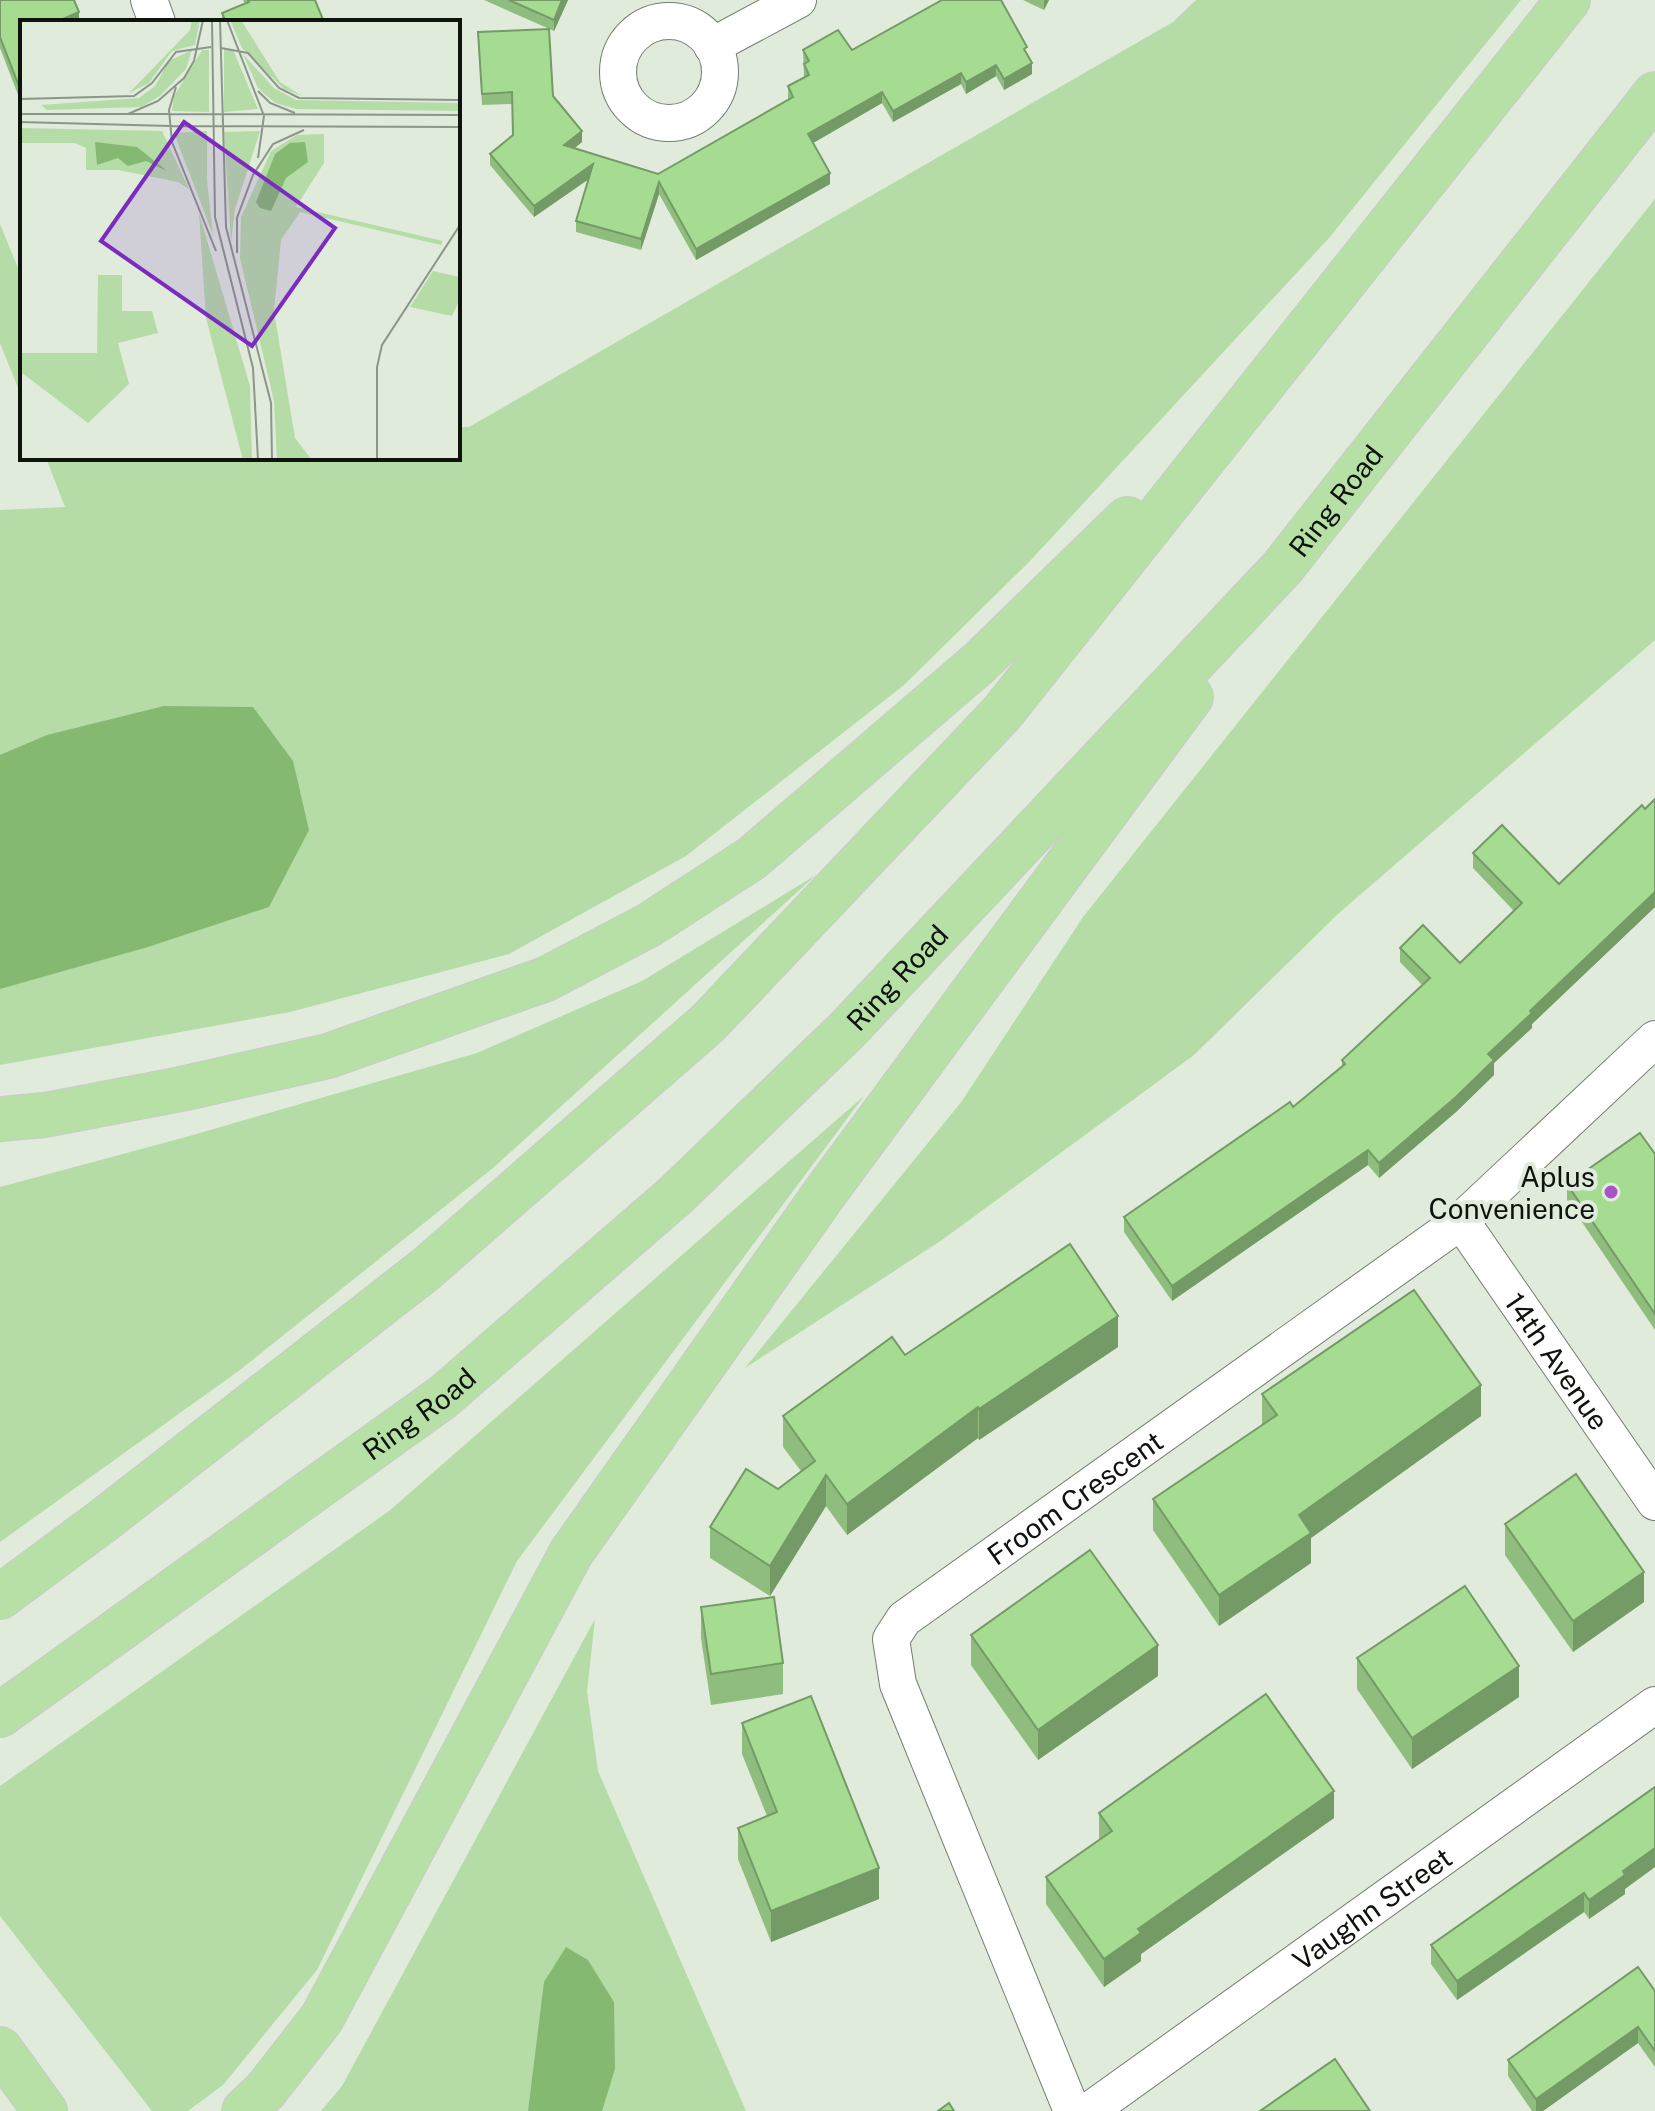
<svg xmlns="http://www.w3.org/2000/svg" width="1655" height="2111" font-family="'Public Sans',sans-serif">
  <rect width="100%" height="100%" fill="#e0ebdc"/>
  <g fill="#b5dca6">
    <path d="M1196 0H1521L1329 238 1030 561 904 685 686 856 509 954 290 1012 0 1065V510L65 507 46 458H458V427H469L1173 22Z"/>
    <path d="M1655 199V640L1339 913 1194 1055 942 1240 745 1368 962 1101 1083 917Z"/>
    <path d="M0 224 22 278V398L0 343Z"/>
    <path d="M816 875 493 1168 240 1370 0 1542V1187L186 1137 477 1053 642 981Z"/>
    <path d="M864 1096 517 1561 317 1970 223 2085 188 2111H152L0 1916V1786L389 1511Z"/>
    <path d="M595 1619 587 1691 598 1771 746 2111H321L342 2086Z"/>
  </g>
  <g fill="#85b971">
    <path d="M164 706 253 707 293 761 309 830 269 907 148 947 0 989V755L47 735Z"/>
    <path d="M566 1947 588 1960 614 2002 615 2069 602 2111H528L544 1982Z"/>
  </g>
  <g fill="none" stroke-linecap="round" stroke-linejoin="round">
    <defs>
      <g id="street">
        <path d="M149 0 157 22"/>
        <circle cx="669" cy="72" r="51"/>
        <path d="M712 46 798 0"/>
        <path id="s1" d="M1461 1221 1655 1502"/>
        <path id="s2" d="M1072 2111 898 1684 891 1639 904 1619 1461 1221 1655 1039"/>
        <path id="s3" d="M1089 2111 1655 1705"/>
      </g>
      <g id="highway">
        <path d="M0 1119 45 1115 181 1089 328 1056 546 979 649 925 752 858 979 663 1127 519"/>
        <path d="M0 1597 104 1520 426 1269 708 1023 1002 713 1568 0"/>
        <path id="s4" d="M0 1715 443 1397 677 1194 847 1030 1282 568 1655 94"/>
        <path d="M0 2049 45 2111"/>
        <path d="M244 2111 265 2091 322 2018 571 1553 824 1194 1191 697"/>
      </g>
    </defs>
    <use href="#street" stroke="#747e70" stroke-width="38"/>
    <use href="#highway" stroke="#cacbca" stroke-width="46"/>
    <use href="#street" stroke="#fff" stroke-width="36"/>
    <use href="#highway" stroke="#b6e0a6" stroke-width="44"/>
  </g>
  <g fill="#8fbd7e">
    <path d="M0 0 79 22H22V105L0 48Z"/>
    <path d="M243 0H315L324 22H222V13L245 4Z"/>
    <path d="M484 0H568L554 31Z"/>
    <path d="M1023 0H1049L1044 10Z"/>
    <path d="M478 32 553 96 582 142 574 148 658 174 788 99V86L804 77 803 50 1027 55 1032 74 1004 90 996 76 966 94 961 84 893 122 882 103 813 143 830 184 696 260 659 194 641 250 576 232V221L589 179 534 217 490 165V154L513 135 512 104 482 105Z"/>
    <path d="M1655 799V907L1532 1024V1028L1494 1063V1075L1456 1112 1379 1178 1368 1165 1172 1301 1124 1232V1217L1293 1107 1342 1066V1060L1422 985 1400 962V948L1460 963 1514 911 1473 868V853L1559 884Z"/>
    <path d="M1655 1154V1330L1567 1200V1184Z"/>
    <path d="M1118 1347 979 1440 978 1438 847 1535 826 1506 770 1596 710 1558V1527L778 1489 801 1471 783 1447V1416L905 1355Z"/>
    <path d="M1262 1394 1481 1416 1311 1538V1563L1219 1626 1153 1530V1499L1262 1425Z"/>
    <path d="M1505 1524 1644 1602 1573 1652 1505 1555Z"/>
    <path d="M701 1607 783 1663V1694L711 1705 701 1638Z"/>
    <path d="M971 1635 1158 1676 1038 1760 971 1665Z"/>
    <path d="M1357 1658 1519 1697 1412 1769 1357 1689Z"/>
    <path d="M742 1723 879 1899 771 1942 738 1859V1828L767 1816 742 1754Z"/>
    <path d="M1655 1787 1625 1889V1894L1589 1919 1584 1912 1457 2000 1431 1964V1945Z"/>
    <path d="M1099 1813 1334 1818 1141 1954V1961L1104 1987 1046 1904V1877L1099 1840Z"/>
    <path d="M1655 1991V2067L1638 2043 1543 2111H1532L1508 2076V2060Z"/>
  </g>
  <g fill="#749a66">
    <path d="M562 0H568L554 31V20Z"/>
    <path d="M1044 0H1049L1044 10Z"/>
    <path d="M79 12V22H56Z"/>
    <path d="M1032 63V74L1004 90V79Z"/>
    <path d="M996 65V76L966 94V82Z"/>
    <path d="M961 73V84L893 122V111Z"/>
    <path d="M882 92V103L808 146V134Z"/>
    <path d="M582 131V142L564 157V145Z"/>
    <path d="M593 164V176L534 217V206Z"/>
    <path d="M830 173V184L696 260V249Z"/>
    <path d="M659 182V194L641 250V239Z"/>
    <path d="M1655 892V907L1532 1024V1028L1494 1063V1075L1456 1112 1379 1178V1163L1530 1011Z"/>
    <path d="M1368 1150V1165L1172 1301V1286Z"/>
    <path d="M1118 1316V1347L979 1440V1409Z"/>
    <path d="M1481 1385V1416L1311 1538V1563L1219 1626V1595L1299 1515Z"/>
    <path d="M978 1407V1438L847 1535V1504Z"/>
    <path d="M826 1475V1506L770 1596V1566Z"/>
    <path d="M1644 1572V1602L1573 1652V1621Z"/>
    <path d="M1158 1645V1676L1038 1760V1730Z"/>
    <path d="M1519 1666V1697L1412 1769V1738Z"/>
    <path d="M1334 1791V1818L1141 1954V1961L1104 1987V1959L1138 1929Z"/>
    <path d="M1655 1848V1867L1625 1889V1894L1589 1919V1900L1623 1871Z"/>
    <path d="M879 1868V1899L771 1942V1911Z"/>
    <path d="M1584 1893V1912L1457 2000V1981Z"/>
    <path d="M1638 2027V2043L1543 2111H1536V2099Z"/>
  </g>
  <g fill="#a6dc92" stroke="#749a66" stroke-width="2">
    <path d="M0 0H74L79 12 56 22H22V94L0 37Z"/>
    <path d="M248 0H315L324 22H226L222 13 249 2Z"/>
    <path d="M509 0H562L554 20Z"/>
    <path d="M942 0H1001L1027 47 1024 49 1032 63 1004 79 996 65 966 82 961 73 893 111 882 92 808 134 830 173 696 249 659 182 641 239 576 221 593 164 534 206 490 154 513 135 512 92 482 94 478 32 549 29 553 96 582 131 564 145 658 174 793 97 788 86 809 75 804 64 809 61 803 50 838 30 852 50Z"/>
    <path d="M1655 799V892L1530 1011 1532 1013 1488 1054 1494 1060 1456 1097 1379 1163 1368 1150 1172 1286 1124 1217 1290 1102 1293 1107 1345 1064 1342 1060 1430 978 1400 948 1423 925 1460 963 1522 903 1473 853 1502 825 1559 884 1642 805 1645 809Z"/>
    <path d="M1640 1133 1655 1154V1314L1567 1184Z"/>
    <path d="M1070 1244 1118 1316 979 1409 978 1407 847 1504 826 1475 770 1566 710 1527 746 1469 778 1489 815 1461 783 1416 892 1337 905 1355Z"/>
    <path d="M1414 1290 1481 1385 1299 1515 1311 1533 1219 1595 1153 1499 1277 1415 1262 1394Z"/>
    <path d="M1576 1474 1644 1572 1573 1621 1505 1524Z"/>
    <path d="M1090 1550 1158 1645 1038 1730 971 1635Z"/>
    <path d="M1465 1586 1519 1666 1412 1738 1357 1658Z"/>
    <path d="M774 1597 783 1663 711 1674 701 1607Z"/>
    <path d="M1266 1694 1334 1791 1138 1929 1141 1933 1104 1959 1046 1877 1112 1831 1099 1813Z"/>
    <path d="M811 1696 879 1868 771 1911 738 1828 777 1812 742 1723Z"/>
    <path d="M1655 1787V1848L1623 1871 1625 1875 1589 1900 1584 1893 1457 1981 1431 1945Z"/>
    <path d="M1638 1967 1655 1991V2051L1638 2027 1536 2099 1508 2060Z"/>
    <path d="M1335 2059 1370 2111H1260Z"/>
    <path d="M949 2103 954 2111H938Z"/>
  </g>
  <circle fill="#a854c2" stroke="#e0ebdc" stroke-width="3" cx="1611" cy="1192" r="8"/>
  <g text-anchor="middle" dominant-baseline="central" stroke-width="8" stroke-linejoin="round" paint-order="stroke">
    <g font-size="28" fill="#0f130e" stroke="#e0ebdc">
      <text stroke="none"><textPath href="#s4" startOffset="1812">Ring Road</textPath></text>
      <text stroke="none"><textPath href="#s4" startOffset="1164">Ring Road</textPath></text>
      <text stroke="none"><textPath href="#s1" startOffset="170">14th Avenue</textPath></text>
      <text stroke="none"><textPath href="#s4" startOffset="516">Ring Road</textPath></text>
      <text stroke="none"><textPath href="#s2" startOffset="740">Froom Crescent</textPath></text>
      <text stroke="none"><textPath href="#s3" startOffset="348">Vaughn Street</textPath></text>
    </g>
    <g font-size="28" fill="#0f130e" stroke="#e0ebdc" text-anchor="end">
      <text x="1595" y="1176">Aplus<tspan x="1595" dy="32">Convenience</tspan></text>
    </g>
  </g>
  <g transform="translate(20 20)">
    <rect width="440" height="440" fill="#e0ebdc"/>
    <path d="M172 0H180L175 25 152 31 129 63 109 73 170 10ZM210 0H221L260 62 282 76 264 69 222 28ZM204 29 213 30 238 89 204 92ZM172 30 166 49 140 76 121 87 27 90 21 85 119 78 135 66 149 41ZM182 30H189V92L152 91 154 76ZM223 34 254 68 276 80 440 83V91L276 89 255 83 238 68ZM0 108 142 111 169 169 158 162 98 150H66V128L55 123H0ZM187 111V160L193 215 154 113ZM240 111 215 189 211 222 204 112ZM304 114V143L276 187 423 221 421 225 280 192 261 220 254 291 275 418 292 440H257L254 381 220 238 221 197 251 131 277 115ZM179 193 230 366 232 440H223L186 298ZM413 251 440 257V279L432 296 390 287ZM78 255H102V291H132L138 313 98 323 109 364 68 403 2 353 0 333H77Z" fill="#b5dca6"/>
    <path d="M75 122 117 127 147 151 126 141 108 146 98 138 77 145ZM285 122 288 142 266 158 251 191 240 188 236 182 255 134 270 123Z" fill="#85b971"/>
    <path fill="none" stroke="#8c958a" stroke-width="2" d="M192 0 195 197 233 348 238 440M200 0 206 207 251 383 252 440M207 0 244 96 238 138M201 28 228 33 259 68 279 78 440 80M156 67 149 90 152 122 196 231M238 71 250 83 275 93M0 79 114 76 132 63 156 32 191 27M0 94H149M108 94 138 81 164 58 174 41 183 0M149 94 440 95M0 102 150 106M150 106 440 107M217 233V198L233 155 253 124 284 110M357 440V347L362 325 440 205"/>
    <path fill="#7b2cbf" fill-opacity="0.15" stroke="#7b2cbf" stroke-width="4" d="M164 102 315 208 232 326 81 221Z"/>
    <rect width="440" height="440" fill="none" stroke="#0f130e" stroke-width="4"/>
  </g>
</svg>
